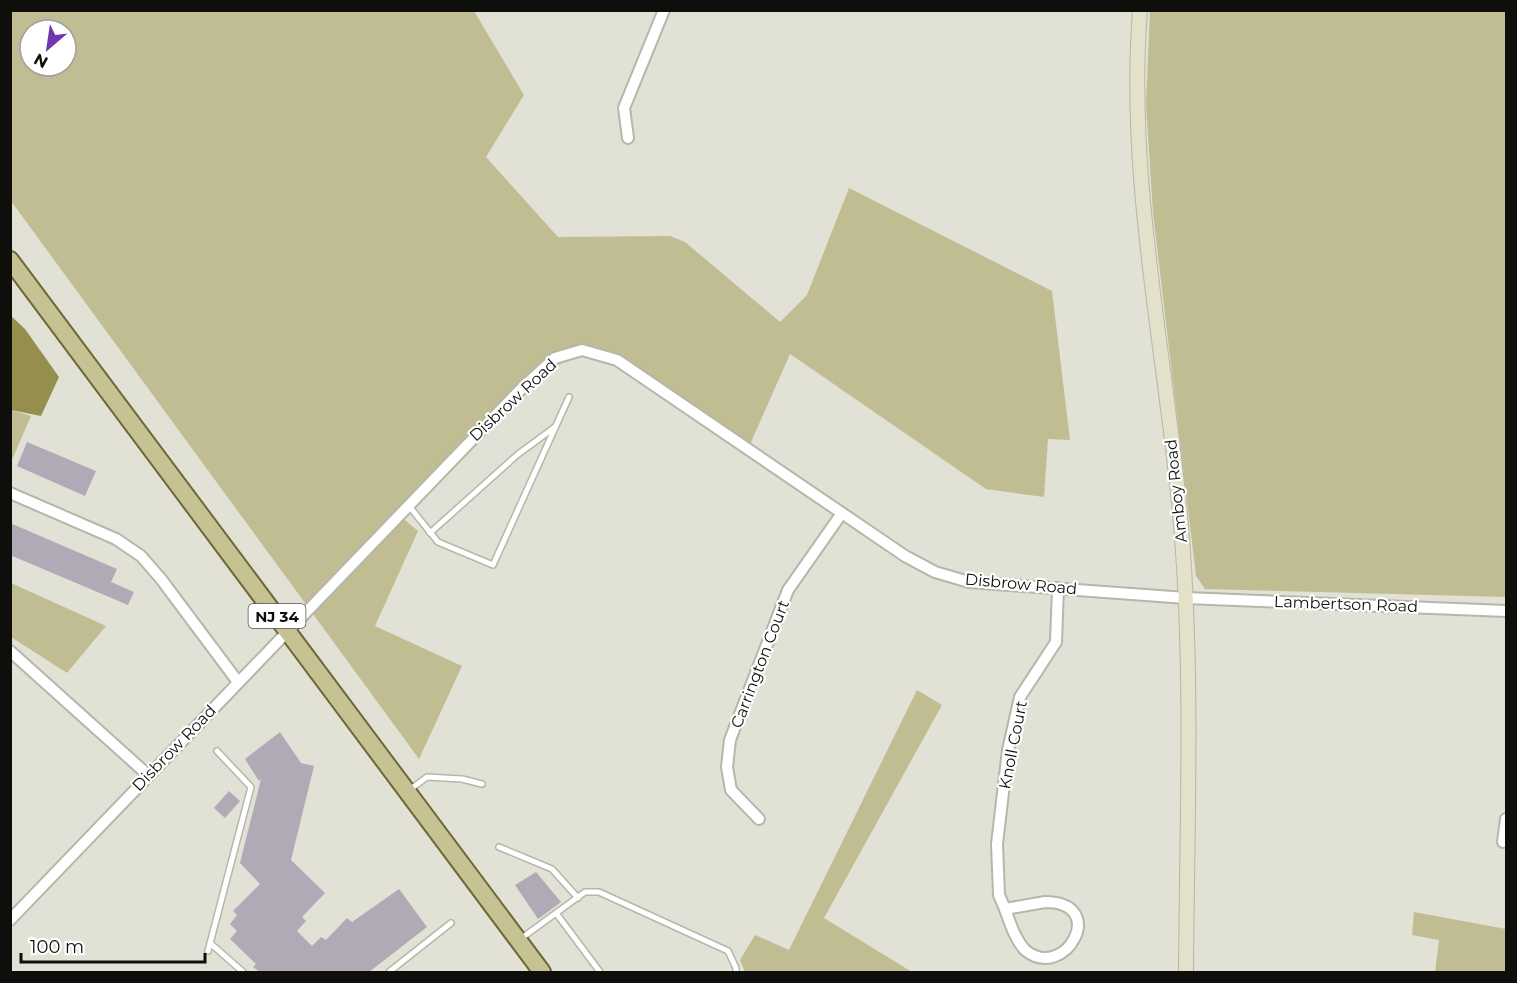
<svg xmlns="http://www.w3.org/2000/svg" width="1517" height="983" font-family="Montserrat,sans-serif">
  <rect width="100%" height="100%" fill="#e2e1d5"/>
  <g fill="#c1bd93" fill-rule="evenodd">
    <path d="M10 11H474L524 95 486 157 558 237 670 236 685 242 780 322 807 295 849 188 1052 291 1070 440 1048 439 1044 497 986 489 790 354 748 449 619 359 587 350 542 374 399 515 418 531 375 626 462 666 419 759 11 201ZM30 30H66V66H30Z"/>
    <path d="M1150 11H1506V597L1205 589 1196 576 1153 213 1146 104Z"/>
    <path d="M11 410 31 416 11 462Z"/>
    <path d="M11 583 106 626 67 673 11 637Z"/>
    <path d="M917 690 942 705 824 918 912 972H745L740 960 755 935 789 950Z"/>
    <path d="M1414 912 1506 929V972H1435L1439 940 1412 935Z"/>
  </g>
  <path fill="#958e4d" d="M10 315 25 329 59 377 41 416 11 410Z"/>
  <g fill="#afaab5">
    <path d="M27 442 96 471 85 496 17 466Z"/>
    <path d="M10 523 117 569 111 582 134 592 128 605 10 555Z"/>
    <path d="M280 732 301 763 314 766 291 860 325 893 302 917 306 921 297 931 312 946 321 937 326 940 347 918 352 922 399 889 427 927 369 972H260L253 967 256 964 230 939 237 931 230 924 237 915 233 911 260 884 240 863 261 779 259 781 245 759Z"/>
    <path d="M229 791 240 801 225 818 214 808Z"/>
    <path d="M536 872 561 902 538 919 515 885Z"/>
  </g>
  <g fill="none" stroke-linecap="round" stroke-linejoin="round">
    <defs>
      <g id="lane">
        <path d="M409 506 438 542 493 565 569 397"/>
        <path d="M430 533 517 455 555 427"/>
        <path d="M408 791 427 777 462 779 482 784"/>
        <path d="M499 847 552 869 578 898"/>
        <path d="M556 913 600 972"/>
        <path d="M519 940 585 892H599L728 951 736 968V972"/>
        <path d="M210 943 243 972"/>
        <path d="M208 951 251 787 217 751"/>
        <path d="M389 972 451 923"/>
      </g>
      <g id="street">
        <path d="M628 138 624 108 664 10"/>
        <path d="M10 493 116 539 141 556 161 579 238 682"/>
        <path d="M10 651 148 775"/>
        <path d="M759 819 731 790 727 767 730 740 788 590 842 513"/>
        <path d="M1503 842 1506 819"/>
        <path d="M1045 902C1110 902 1065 983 1025 950 1015 939 1010 923 1005 909Z"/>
        <path d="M1005 909 999 895 997 844 1008 750 1020 697 1056 642 1058 588"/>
        <path d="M10 920 519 391 555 358 582 350 617 360 905 556 935 572 969 582 1186 598 1506 611"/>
      </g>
      <path id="secondary" d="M1140 10C1127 175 1163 339 1179 503 1194 658 1187 816 1186 972"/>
      <path id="primary" d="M10 260 542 972"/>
    </defs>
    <use href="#lane" stroke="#b6b6aa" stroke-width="8"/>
    <use href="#street" stroke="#b6b6aa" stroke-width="14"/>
    <use href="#secondary" stroke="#b6b6aa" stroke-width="16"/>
    <use href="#primary" stroke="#6e6934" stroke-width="20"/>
    <use href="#lane" stroke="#fff" stroke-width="5"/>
    <use href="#street" stroke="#fff" stroke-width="10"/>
    <use href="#secondary" stroke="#e3e1c9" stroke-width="14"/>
    <use href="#primary" stroke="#c7c293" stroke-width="16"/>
  </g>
  <g text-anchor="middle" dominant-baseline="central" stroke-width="4.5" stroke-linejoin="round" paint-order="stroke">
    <rect fill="#fff" stroke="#565654" stroke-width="1.5" x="248.5" y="604" width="57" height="24" rx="4.5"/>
    <g font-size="15" font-weight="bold" fill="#0e0e0a">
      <text x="277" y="616">NJ 34</text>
    </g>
    <g font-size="16" fill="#0e0e0a" stroke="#fff">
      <text transform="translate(513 400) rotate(-43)">Disbrow Road</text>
      <text transform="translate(1176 491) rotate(-96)">Amboy Road</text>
      <text transform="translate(1021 584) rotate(5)">Disbrow Road</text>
      <text transform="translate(1346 604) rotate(2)">Lambertson Road</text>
      <text transform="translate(760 664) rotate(-69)">Carrington Court</text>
      <text transform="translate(1013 745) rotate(-79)">Knoll Court</text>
      <text transform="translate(174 748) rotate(-46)">Disbrow Road</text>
    </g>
  </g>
  <rect width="1517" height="983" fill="none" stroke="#0e0e0a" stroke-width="24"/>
  <g transform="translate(48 48) rotate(209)"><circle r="28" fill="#ffffff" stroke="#9f9f9d" stroke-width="1.5"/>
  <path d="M0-4.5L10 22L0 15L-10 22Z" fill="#7237ac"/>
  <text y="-9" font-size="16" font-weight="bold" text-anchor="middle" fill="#0e0e0a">N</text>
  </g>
  <path d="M21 953v9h184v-9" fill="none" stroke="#0e0e0a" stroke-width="3"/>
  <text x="30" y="953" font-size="18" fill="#0e0e0a" stroke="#ffffff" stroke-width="4.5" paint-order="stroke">100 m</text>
</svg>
